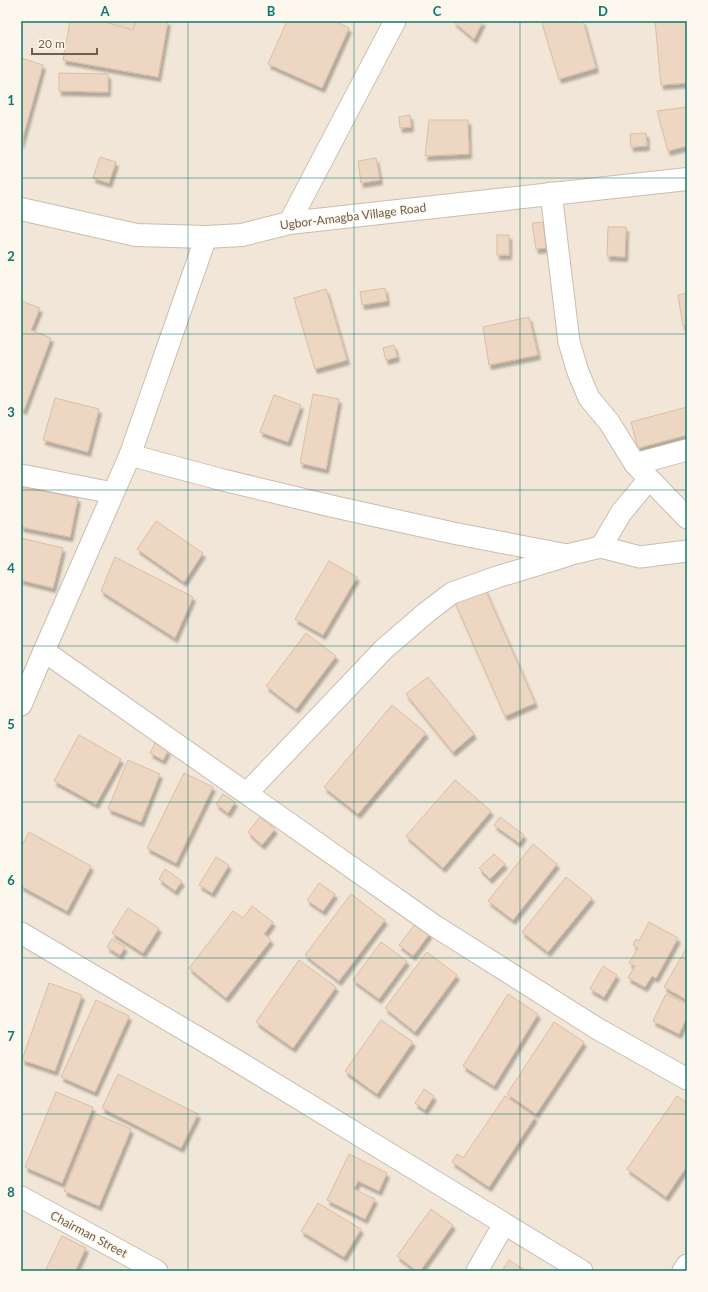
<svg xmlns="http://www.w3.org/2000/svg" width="708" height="1292" font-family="Lato,sans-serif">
  <defs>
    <filter id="shadow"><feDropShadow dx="2.5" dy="4.5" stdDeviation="1" flood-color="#0004"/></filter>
  </defs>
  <rect width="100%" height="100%" fill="#faf4e8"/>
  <rect fill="#f1e6d7" x="21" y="21" width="666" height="1250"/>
  <g fill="#edd6c2" stroke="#ddbda4" filter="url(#shadow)">
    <path d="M70 21H168L158 77 63 60Z"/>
    <path d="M102 21H136L133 30Z"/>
    <path d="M287 21H334L349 28 322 88 268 64Z"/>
    <path d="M453 21H483L474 39Z"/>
    <path d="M550 21H583L596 68 559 79 542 23Z"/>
    <path d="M655 21H687V83L661 85Z"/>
    <path d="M21 58 43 65 21 144Z"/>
    <path d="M59 73 108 74V92L59 91Z"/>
    <path d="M687 107V146L668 151 657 111Z"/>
    <path d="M410 115 411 127 400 128 399 117Z"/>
    <path d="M429 120H468L469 154 425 156Z"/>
    <path d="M646 133 647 146 631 147 630 134Z"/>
    <path d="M100 157 116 162 109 183 93 178Z"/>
    <path d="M376 158 380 180 361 183 358 161Z"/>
    <path d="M543 222 546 248 536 249 532 223Z"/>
    <path d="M608 227H626L625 257 607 256Z"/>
    <rect x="497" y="235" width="12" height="20"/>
    <path d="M385 288 387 301 362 305 360 292Z"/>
    <path d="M326 289 347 360 315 369 294 298Z"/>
    <path d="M687 293V325L683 326 678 295Z"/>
    <path d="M21 301 40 308 31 330 51 338 24 410 21 409Z"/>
    <path d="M529 317 538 355 489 365 483 327Z"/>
    <path d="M394 345 397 357 386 360 383 348Z"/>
    <path d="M313 394 339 399 326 469 300 463Z"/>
    <path d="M274 395 301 405 288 442 260 432Z"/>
    <path d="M55 398 99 409 88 452 43 440Z"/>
    <path d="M687 407V435L638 448 631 422Z"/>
    <path d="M21 487 78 498 70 537 21 527Z"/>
    <path d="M156 521 203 553 184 582 137 549Z"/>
    <path d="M21 538 63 548 53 588 21 580Z"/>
    <path d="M115 557 193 597 175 638 101 591Z"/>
    <path d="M329 561 357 577 323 635 295 619Z"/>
    <path d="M484 587 535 703 505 716 454 600Z"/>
    <path d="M306 633 336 656 296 709 266 686Z"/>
    <path d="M428 677 474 734 453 752 406 694Z"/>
    <path d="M392 705 426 733 358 814 324 787Z"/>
    <path d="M79 735 121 759 96 804 54 781Z"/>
    <path d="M155 743 168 750 163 760 150 753Z"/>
    <path d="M128 760 160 774 141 822 108 809Z"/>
    <path d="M184 773 213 787 176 863 147 848Z"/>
    <path d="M455 780 491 811 443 868 406 836Z"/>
    <path d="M223 794 235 802 228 813 216 804Z"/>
    <path d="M260 817 275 829 262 845 248 832Z"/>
    <path d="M500 817 524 835 519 843 494 825Z"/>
    <path d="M29 832 91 866 67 911 21 886V847Z"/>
    <path d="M533 844 557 864 513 920 488 901Z"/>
    <path d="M494 854 505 864 490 879 479 868Z"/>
    <path d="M216 857 229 865 212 893 199 885Z"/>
    <path d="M165 869 182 881 175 891 159 879Z"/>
    <path d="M566 877 592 898 548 952 522 932Z"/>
    <path d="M319 883 335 894 323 911 307 900Z"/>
    <path d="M351 894 385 920 339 981 305 955Z"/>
    <path d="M252 906 273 922 264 934 271 940 226 998 189 968 233 911 243 918Z"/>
    <path d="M128 908 159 928 143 953 112 933Z"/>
    <path d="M649 922 678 938 656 978 652 976 645 987 628 978 635 966 629 963 638 948 633 945 636 939 639 941Z"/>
    <path d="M416 923 430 933 413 956 399 945Z"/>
    <path d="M112 939 125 947 120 955 107 947Z"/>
    <path d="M381 942 407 961 379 999 353 980Z"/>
    <path d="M687 947V1000L664 987Z"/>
    <path d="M427 952 457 975 415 1032 385 1008Z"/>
    <path d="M299 960 336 987 293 1048 256 1022Z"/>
    <path d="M603 966 617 975 604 997 590 989Z"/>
    <path d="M49 983 82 995 55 1071 22 1060Z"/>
    <path d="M508 994 538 1014 494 1086 463 1066Z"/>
    <path d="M666 994 687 1004V1017L679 1034 653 1021Z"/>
    <path d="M96 1000 129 1016 95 1092 61 1077Z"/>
    <path d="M381 1020 413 1042 377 1094 345 1071Z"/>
    <path d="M554 1022 584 1042 536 1114 507 1094Z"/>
    <path d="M118 1074 198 1114 181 1148 102 1108Z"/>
    <path d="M424 1089 434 1096 425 1110 415 1103Z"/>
    <path d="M56 1092 93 1107 62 1183 25 1167Z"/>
    <path d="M505 1096 535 1117 489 1187 452 1162 457 1154 463 1158Z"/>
    <path d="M677 1096 687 1103V1166L666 1197 627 1169Z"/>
    <path d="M96 1114 131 1129 99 1206 64 1191Z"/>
    <path d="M349 1154 387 1173 379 1191 358 1181 354 1189 375 1199 365 1219 327 1200Z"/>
    <path d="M318 1203 361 1229 344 1257 301 1231Z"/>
    <path d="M431 1209 453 1225 420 1271H417L397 1256Z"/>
    <path d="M62 1236 86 1248 75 1271H45Z"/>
    <path d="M509 1260 526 1271H502Z"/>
  </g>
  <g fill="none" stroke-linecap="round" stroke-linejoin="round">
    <defs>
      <g id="street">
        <path d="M551 193 569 342 578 372 589 398 609 422 635 464 687 518"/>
        <path d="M289 223 395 21"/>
        <path d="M130 455 223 480 331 506 453 533 567 555 601 547 640 557 687 551"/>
        <path d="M635 464 687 450"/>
        <path d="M21 475 113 493"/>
        <path d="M601 547 621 513 649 479"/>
        <path d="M44 651 435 926 598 1029 687 1079"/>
        <path d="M21 705 44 651 130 455 206 237"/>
        <path d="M247 793 384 649 427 612 452 593 497 577 566 556"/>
        <path d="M21 933 224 1053 582 1271"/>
        <path d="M21 1197 157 1271"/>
        <path d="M477 1271 504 1224"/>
        <path d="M683 1271 687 1265"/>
      </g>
      <path id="secondary" d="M21 209 136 235 206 237 242 235 289 223 687 179"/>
    </defs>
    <use href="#street" stroke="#cbbdaf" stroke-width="23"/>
    <use href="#secondary" stroke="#cdbdac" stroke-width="24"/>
    <use href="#street" stroke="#fff" stroke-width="21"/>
    <use href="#secondary" stroke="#fff" stroke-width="22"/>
  </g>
  <path fill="none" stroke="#0f766e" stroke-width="1" stroke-opacity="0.55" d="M188 21V1271M354 21V1271M520 21V1271M21 178H687M21 334H687M21 490H687M21 646H687M21 802H687M21 958H687M21 1114H687"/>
  <g text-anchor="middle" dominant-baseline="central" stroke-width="3" stroke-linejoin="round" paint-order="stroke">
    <g font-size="12" fill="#715d4e" stroke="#fdf8ee">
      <text transform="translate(353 216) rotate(-7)">Ugbor-Amagba Village Road</text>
      <text transform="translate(89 1234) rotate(28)">Chairman Street</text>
    </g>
  </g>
  <rect width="708" height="1292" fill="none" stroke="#fdf8ee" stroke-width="44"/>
  <path d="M32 48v6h65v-6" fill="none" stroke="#715d4e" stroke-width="2"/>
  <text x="38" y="48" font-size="12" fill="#715d4e" stroke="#fdf8ee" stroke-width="3" paint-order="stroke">20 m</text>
  <rect x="22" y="22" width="664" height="1248" fill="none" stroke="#0f766e" stroke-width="1.5"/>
  <g font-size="13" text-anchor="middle" font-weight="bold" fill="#0f766e">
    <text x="105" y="16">A</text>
    <text x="271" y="16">B</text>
    <text x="437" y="16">C</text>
    <text x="603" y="16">D</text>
    <text x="11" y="105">1</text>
    <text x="11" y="261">2</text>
    <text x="11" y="417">3</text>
    <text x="11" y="573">4</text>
    <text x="11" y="729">5</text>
    <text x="11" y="885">6</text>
    <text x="11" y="1041">7</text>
    <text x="11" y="1197">8</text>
  </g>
</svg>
